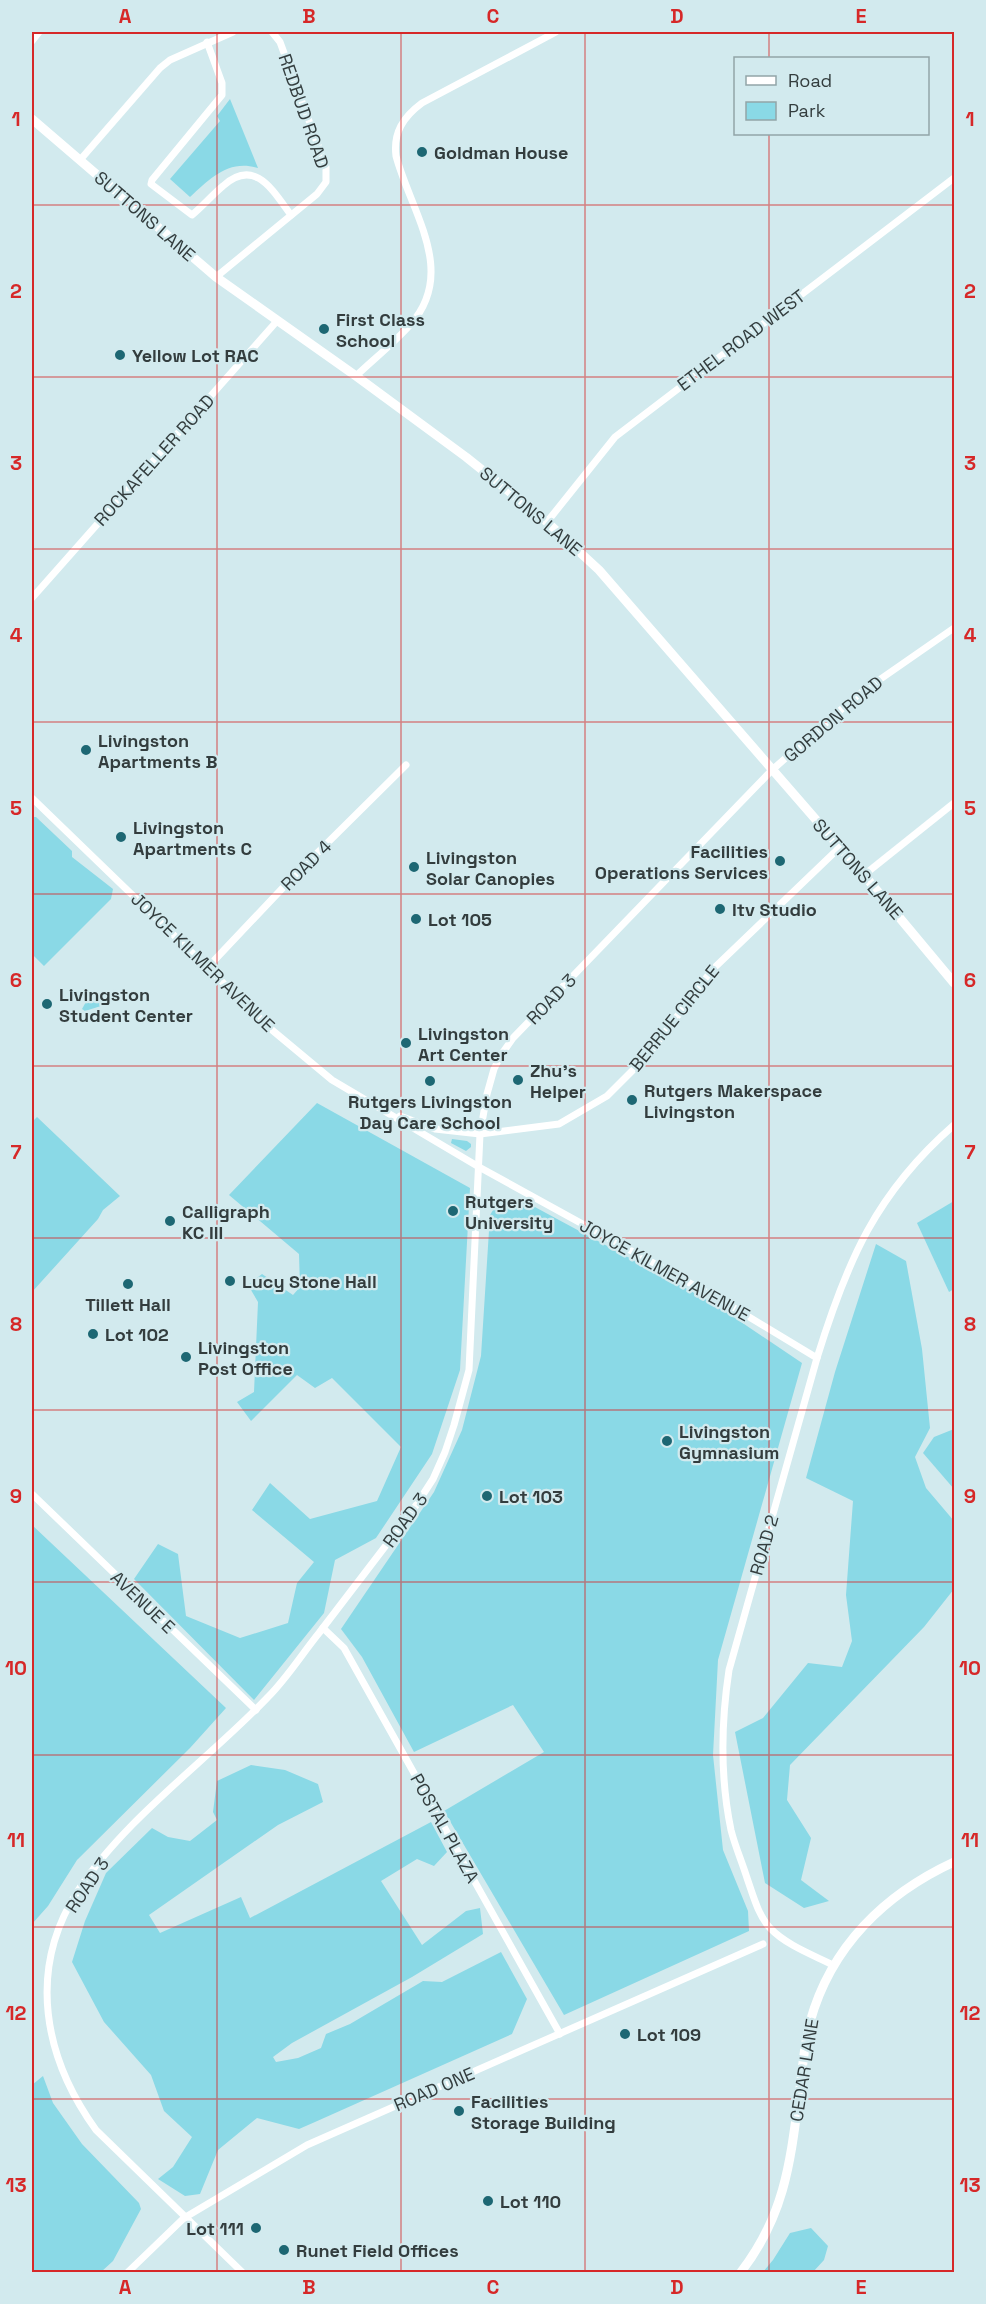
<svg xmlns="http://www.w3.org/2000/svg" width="986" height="2304" font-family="'Space Grotesk',sans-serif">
  <rect width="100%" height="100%" fill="#d2eaee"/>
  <g fill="#8ad9e6">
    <path d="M230 99 258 168C228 159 210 179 190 197L170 179 220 121 217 116Z"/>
    <path d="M32 817H36L72 851V857L113 889 111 899 44 966 33 955 32 956Z"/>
    <path d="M92 991 102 1002 101 1006 85 1011 82 1009Z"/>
    <path d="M317 1103 470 1188 460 1370 432 1454 376 1538 335 1560 324 1613 254 1700 134 1579 158 1544 178 1554 186 1616 240 1638 288 1623 297 1583 314 1562 252 1510 270 1483 310 1519 377 1501 401 1447 332 1378 315 1388 297 1375 251 1421 237 1402 254 1392 258 1302 248 1285 262 1274 293 1295 300 1287 299 1254 229 1195Z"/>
    <path d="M37 1117 120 1196 103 1210 98 1219 32 1292V1122Z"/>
    <path d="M452 1139 467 1141 471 1144V1147L466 1151 451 1143Z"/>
    <path d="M500 1199H520L713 1303 802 1363 718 1660 713 1755 723 1850 748 1911 749 1931 564 2015 444 1811 544 1752 513 1705 414 1752 362 1657 341 1629 434 1492 462 1430 481 1356 490 1215Z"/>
    <path d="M954 1201V1289L949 1292 917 1223Z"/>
    <path d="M876 1244 906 1261 922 1349 930 1428 915 1457 926 1488 954 1521V1589L924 1627 790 1765 787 1800 811 1838 801 1880 829 1901 804 1908 765 1883 735 1732 763 1718 808 1663 842 1667 852 1641 846 1595 853 1501 806 1478 835 1372Z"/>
    <path d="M954 1429V1489L923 1453 934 1437Z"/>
    <path d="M32 1525 226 1708 190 1748 77 1860 48 1906 32 1924Z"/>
    <path d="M251 1765 285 1770 318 1784 323 1802 278 1825 149 1915 160 1933 241 1897 250 1918 431 1822 447 1852 434 1866 417 1859 381 1881 422 1945 466 1911 480 1908 483 1934 412 1977 292 2043 273 2057 276 2062 298 2058 321 2048 326 2034 350 2024 423 1981 442 1982 501 1952 527 1999 512 2034 315 2122 299 2129 257 2118 218 2150 200 2194 185 2196 158 2179 173 2167 192 2137 164 2111 151 2075 104 2022 72 1962 85 1921 106 1873 152 1828 168 1837 190 1841 217 1820 213 1812 217 1781Z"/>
    <path d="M43 2076 53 2103 82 2144 139 2203 141 2209 113 2261 101 2272H32V2085Z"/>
    <path d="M811 2228 828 2246 824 2260 813 2272H763L773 2260 790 2233Z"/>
  </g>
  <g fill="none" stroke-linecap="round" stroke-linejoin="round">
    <g stroke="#fff" stroke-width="7">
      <path d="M32 41 39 32"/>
      <path d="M207 42 222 83V95L152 180 151 184 192 215C203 206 212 195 223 186 255 157 273 191 291 215"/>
      <path d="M80 160 160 68 170 60 233 32"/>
      <path d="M216 277 317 194 326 182V167L280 42 272 32"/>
      <path d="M356 376C374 359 394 343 410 325 458 272 411 212 396 156 393 133 403 117 422 103L556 32"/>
      <path d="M547 522 615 437 954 178"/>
      <path d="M32 598 277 321"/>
      <path d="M32 798 272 1030 332 1080 479 1167 726 1303 817 1358"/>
      <path d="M864 875 954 803"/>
      <path d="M208 967 294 876 406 765"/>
      <path d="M400 1116 435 1129 480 1134 559 1124 607 1096 648 1055 712 970 839 848"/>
      <path d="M32 1494 256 1710"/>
      <path d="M323 1628 344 1648 560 2034"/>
      <path d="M833 1965C813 1955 786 1945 770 1928 758 1915 753 1895 747 1878 742 1862 735 1846 731 1830 720 1777 721 1723 729 1670L817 1358C847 1261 876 1193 954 1125"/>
      <path d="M128 2272 184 2218 307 2145 763 1944"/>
      <path d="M242 2272 96 2130C44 2058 27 1971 77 1892 125 1818 207 1761 268 1697 287 1678 302 1654 319 1633 350 1592 382 1551 413 1510L433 1479 445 1452 454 1425 469 1370 480 1134 487 1094 494 1069 501 1055 513 1038 772 770 859 694 954 628"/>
    </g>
    <g stroke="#fff" stroke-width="9">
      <path d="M32 119 216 277 356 376 466 457 547 522 599 570 864 875 954 983"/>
      <path d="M741 2272C788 2211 791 2154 801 2080 803 2061 805 2041 810 2022 831 1946 885 1894 954 1862"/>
    </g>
  </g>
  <path fill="none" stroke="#d62828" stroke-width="1.5" stroke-opacity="0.55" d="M217 32V2272M401 32V2272M585 32V2272M769 32V58M769 134V2272M32 205H954M32 377H954M32 549H954M32 722H954M32 894H954M32 1066H954M32 1238H954M32 1410H954M32 1582H954M32 1755H954M32 1927H954M32 2099H954"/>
  <g fill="#1d6773" stroke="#d2eaee" stroke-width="2">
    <circle cx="422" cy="152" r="6"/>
    <circle cx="324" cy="329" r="6"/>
    <circle cx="120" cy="355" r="6"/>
    <circle cx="86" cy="750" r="6"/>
    <circle cx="121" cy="837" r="6"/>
    <circle cx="780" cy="861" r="6"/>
    <circle cx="414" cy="867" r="6"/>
    <circle cx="720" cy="909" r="6"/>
    <circle cx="416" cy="919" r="6"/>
    <circle cx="47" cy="1004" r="6"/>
    <circle cx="406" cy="1043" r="6"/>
    <circle cx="518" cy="1080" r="6"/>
    <circle cx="430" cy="1081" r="6"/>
    <circle cx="632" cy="1100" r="6"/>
    <circle cx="453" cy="1211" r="6"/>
    <circle cx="170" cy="1221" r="6"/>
    <circle cx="230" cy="1281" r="6"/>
    <circle cx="128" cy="1284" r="6"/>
    <circle cx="93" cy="1334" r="6"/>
    <circle cx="186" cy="1357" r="6"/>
    <circle cx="667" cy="1441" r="6"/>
    <circle cx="487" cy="1496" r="6"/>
    <circle cx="625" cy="2034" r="6"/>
    <circle cx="459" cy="2111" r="6"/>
    <circle cx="488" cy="2201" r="6"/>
    <circle cx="256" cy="2228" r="6"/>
    <circle cx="284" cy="2250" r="6"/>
  </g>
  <g text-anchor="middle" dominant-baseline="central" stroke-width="4.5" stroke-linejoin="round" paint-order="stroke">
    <g font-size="18" fill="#333d3e" stroke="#d2eaee">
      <text transform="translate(304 111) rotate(71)">REDBUD ROAD</text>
      <text transform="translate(145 216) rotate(41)">SUTTONS LANE</text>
      <text transform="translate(741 340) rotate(-37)">ETHEL ROAD WEST</text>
      <text transform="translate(154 460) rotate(-48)">ROCKAFELLER ROAD</text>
      <text transform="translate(531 511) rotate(40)">SUTTONS LANE</text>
      <text transform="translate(833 719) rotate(-40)">GORDON ROAD</text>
      <text transform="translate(306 865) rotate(-45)">ROAD 4</text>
      <text transform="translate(858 869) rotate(49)">SUTTONS LANE</text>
      <text transform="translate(203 962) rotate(44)">JOYCE KILMER AVENUE</text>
      <text transform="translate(551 999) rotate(-46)">ROAD 3</text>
      <text transform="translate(674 1018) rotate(-51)">BERRUE CIRCLE</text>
      <text transform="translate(665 1270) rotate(29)">JOYCE KILMER AVENUE</text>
      <text transform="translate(405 1520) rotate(-54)">ROAD 3</text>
      <text transform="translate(764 1545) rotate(-74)">ROAD 2</text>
      <text transform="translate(143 1602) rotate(44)">AVENUE E</text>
      <text transform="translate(445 1828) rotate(61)">POSTAL PLAZA</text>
      <text transform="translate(87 1885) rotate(-56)">ROAD 3</text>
      <text transform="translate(804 2070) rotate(-81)">CEDAR LANE</text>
      <text transform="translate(434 2089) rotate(-23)">ROAD ONE</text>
    </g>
    <g font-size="18" font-weight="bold" fill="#333d3e" stroke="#d2eaee" text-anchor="start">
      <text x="434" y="152">Goldman House</text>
      <text x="336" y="319">First Class<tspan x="336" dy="21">School</tspan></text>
      <text x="132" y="355">Yellow Lot RAC</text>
      <text x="98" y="740">Livingston<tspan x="98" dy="21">Apartments B</tspan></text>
      <text x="133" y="827">Livingston<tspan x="133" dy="21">Apartments C</tspan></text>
      <text x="768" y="851" text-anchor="end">Facilities<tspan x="768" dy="21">Operations Services</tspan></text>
      <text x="426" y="857">Livingston<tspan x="426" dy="21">Solar Canopies</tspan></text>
      <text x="732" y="909">Itv Studio</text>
      <text x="428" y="919">Lot 105</text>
      <text x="59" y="994">Livingston<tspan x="59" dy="21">Student Center</tspan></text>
      <text x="418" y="1033">Livingston<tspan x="418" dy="21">Art Center</tspan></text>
      <text x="530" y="1070">Zhu's<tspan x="530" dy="21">Helper</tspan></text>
      <text x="644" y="1090">Rutgers Makerspace<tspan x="644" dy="21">Livingston</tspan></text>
      <text x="430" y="1101" text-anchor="middle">Rutgers Livingston<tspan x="430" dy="21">Day Care School</tspan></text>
      <text x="465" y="1201">Rutgers<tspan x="465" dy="21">University</tspan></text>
      <text x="182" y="1211">Calligraph<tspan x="182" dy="21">KC III</tspan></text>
      <text x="242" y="1281">Lucy Stone Hall</text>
      <text x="128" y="1304" text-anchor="middle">Tillett Hall</text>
      <text x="105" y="1334">Lot 102</text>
      <text x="198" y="1347">Livingston<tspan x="198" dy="21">Post Office</tspan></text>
      <text x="679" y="1431">Livingston<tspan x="679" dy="21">Gymnasium</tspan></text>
      <text x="499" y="1496">Lot 103</text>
      <text x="637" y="2034">Lot 109</text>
      <text x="471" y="2101">Facilities<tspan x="471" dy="21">Storage Building</tspan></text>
      <text x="500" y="2201">Lot 110</text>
      <text x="244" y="2228" text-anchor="end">Lot 111</text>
      <text x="296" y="2250">Runet Field Offices</text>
    </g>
  </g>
  <rect width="986" height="2304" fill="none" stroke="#d2eaee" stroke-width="66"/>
  <rect x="734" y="57" width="195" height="78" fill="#d2eaee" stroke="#92a5a8" stroke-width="1.5"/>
  <rect x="746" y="76" width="30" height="9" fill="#ffffff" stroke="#92a5a8" stroke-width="1.5"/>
  <text x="788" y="87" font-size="18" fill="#333d3e">Road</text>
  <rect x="746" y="102" width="30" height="18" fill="#8ad9e6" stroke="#92a5a8" stroke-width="1.5"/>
  <text x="788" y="117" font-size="18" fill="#333d3e">Park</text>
  <rect x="33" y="33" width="920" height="2238" fill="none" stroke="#d62828" stroke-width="2"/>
  <g font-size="20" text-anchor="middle" font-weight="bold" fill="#d62828">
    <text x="125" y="23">A</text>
    <text x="309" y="23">B</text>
    <text x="493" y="23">C</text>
    <text x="677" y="23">D</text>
    <text x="861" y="23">E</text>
    <text x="16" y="126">1</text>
    <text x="970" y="126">1</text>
    <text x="16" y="298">2</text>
    <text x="970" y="298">2</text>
    <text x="16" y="470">3</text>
    <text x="970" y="470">3</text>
    <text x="16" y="642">4</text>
    <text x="970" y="642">4</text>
    <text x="16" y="815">5</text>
    <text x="970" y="815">5</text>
    <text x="16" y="987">6</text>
    <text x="970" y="987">6</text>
    <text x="16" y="1159">7</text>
    <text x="970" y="1159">7</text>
    <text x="16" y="1331">8</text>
    <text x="970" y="1331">8</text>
    <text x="16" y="1503">9</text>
    <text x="970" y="1503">9</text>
    <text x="16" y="1675">10</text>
    <text x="970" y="1675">10</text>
    <text x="16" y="1847">11</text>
    <text x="970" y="1847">11</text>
    <text x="16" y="2020">12</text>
    <text x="970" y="2020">12</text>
    <text x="16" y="2192">13</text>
    <text x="970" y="2192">13</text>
    <text x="125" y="2294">A</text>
    <text x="309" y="2294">B</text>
    <text x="493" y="2294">C</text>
    <text x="677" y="2294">D</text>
    <text x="861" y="2294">E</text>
  </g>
</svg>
